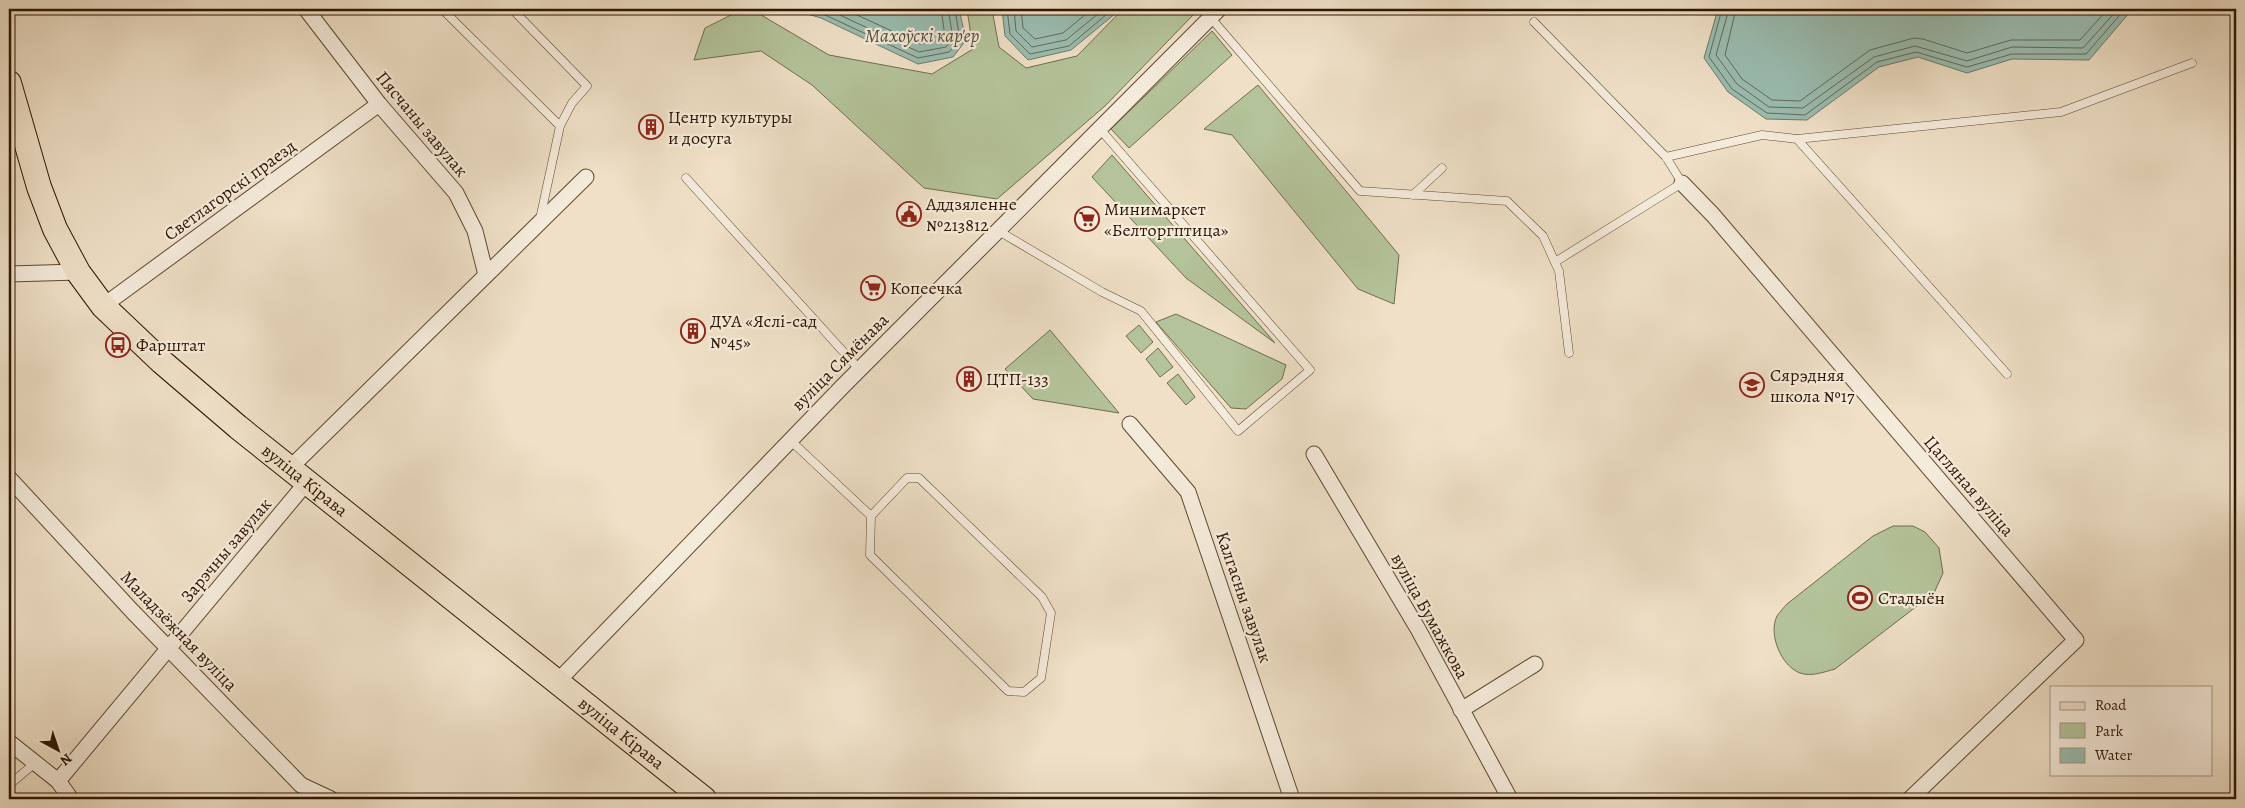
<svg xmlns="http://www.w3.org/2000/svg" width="2245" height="808" font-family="Alegreya,serif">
  <rect width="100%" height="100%" fill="#efe0c7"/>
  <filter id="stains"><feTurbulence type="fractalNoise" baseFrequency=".004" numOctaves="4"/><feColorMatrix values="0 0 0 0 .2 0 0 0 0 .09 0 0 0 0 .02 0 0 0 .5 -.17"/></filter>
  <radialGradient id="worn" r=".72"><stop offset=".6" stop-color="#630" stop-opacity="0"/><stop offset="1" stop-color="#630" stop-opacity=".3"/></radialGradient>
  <g fill="#b4c39a" stroke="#716c4d">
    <path d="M743 9H751L829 55 932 74 973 49 967 9 992 10 999 47 1026 68 1077 56 1123 9H1193L1195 13 1105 106 997 199 924 188 812 85 761 51 694 60 705 28Z"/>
    <path d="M1212 31 1232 55 1129 148 1111 129Z"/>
    <path d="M1258 85 1399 255 1394 304 1358 289 1232 135 1204 129Z"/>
    <path d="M1112 155 1275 343 1186 278 1092 177Z"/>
    <path d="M1176 314 1286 365 1282 379 1246 409 1231 408 1156 322Z"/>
    <path d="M1139 325 1153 342 1141 353 1126 336Z"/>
    <path d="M1050 330 1119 413 1033 399 1005 369Z"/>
    <path d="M1158 348 1173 367 1160 377 1146 359Z"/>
    <path d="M1178 374 1195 397 1186 405 1167 383Z"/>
    <path d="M1893 526H1913L1925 532 1939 548 1943 573 1934 593 1835 669C1824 672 1811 677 1800 673 1781 666 1768 634 1777 616 1780 612 1784 607 1787 604L1873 536Z"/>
  </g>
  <g fill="#9abdb1" stroke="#6f7a6a">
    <path d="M790 9H959L966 40 953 57 918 64 821 18Z"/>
    <path d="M1002 9H1121L1071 50 1028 60 1005 36Z"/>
    <path d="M1718 9H2129L2130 12 2089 60 2012 59 1967 73 1918 57 1879 67 1807 120 1766 119 1728 92 1704 58Z"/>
  </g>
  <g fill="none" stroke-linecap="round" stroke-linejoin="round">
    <g stroke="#646958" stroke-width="1">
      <path d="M807 9 823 14 918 58 949 52 960 40 955 9"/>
      <path d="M827 9 919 52 946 47 953 38 948 9"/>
      <path d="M844 9 920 44 942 40 945 36 941 9"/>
      <path d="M1007 9 1010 34 1030 54 1069 46 1113 9"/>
      <path d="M1014 9 1016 31 1032 47 1066 40 1104 9"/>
      <path d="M1021 9 1023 28 1035 39 1063 33 1092 9"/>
      <path d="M1722 9 1709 57 1732 89 1767 113 1805 115 1877 62 1916 52 1967 67 2012 54H2086L2125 9"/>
      <path d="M1729 9 1716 55 1737 84 1769 107 1803 108 1874 57 1915 46 1967 61 2012 47 2083 48 2118 9"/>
      <path d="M1736 9 1725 55 1742 79 1772 100 1800 101 1870 50 1914 38 1923 39 1967 53 2011 40H2080L2108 9"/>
    </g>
    <defs>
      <g id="service">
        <path d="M442 9 560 126"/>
        <path d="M512 9 587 86 572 103 560 126 540 219"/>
        <path d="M1210 17 1360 191 1507 201 1543 236 1559 271 1569 353"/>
        <path d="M1534 22 1666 157 1682 183 1555 262"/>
        <path d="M1797 139 2007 374"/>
        <path d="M1666 157 1762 135 1797 139 2061 112 2192 63"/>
        <path d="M686 178 859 369"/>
        <path d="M1413 195 1442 168"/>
        <path d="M997 230 1102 292 1141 311 1238 431 1310 370 1099 128"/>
        <path d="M790 440 871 516 907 478H919L1042 597 1051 613 1041 678 1024 692 1008 691 870 555 871 516"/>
        <path d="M9 785 35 763"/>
      </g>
      <g id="minor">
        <path d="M306 9 379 104 456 193 475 231 486 275"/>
        <path d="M1682 183 1713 215 2076 640 1910 799"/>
        <path d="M9 274 78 272"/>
        <path d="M103 306 379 104"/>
        <path d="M1130 424 1188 492 1292 799"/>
        <path d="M1314 454 1418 629 1510 799"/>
        <path d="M290 468 586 177"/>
        <path d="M9 478 133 612 301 785 331 799"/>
        <path d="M557 682 842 387 1219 9"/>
        <path d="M1461 710 1535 664"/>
        <path d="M9 742 58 781 71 799"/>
        <path d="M58 781 307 482"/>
      </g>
      <g id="primary">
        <path id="s1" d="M9 83 39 187 55 229 78 272 103 306 162 362 238 427 704 799"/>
      </g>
    </defs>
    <use href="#service" stroke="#5e4832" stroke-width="9"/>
    <use href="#minor" stroke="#5e4832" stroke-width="17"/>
    <use href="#primary" stroke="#2e1500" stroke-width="26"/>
    <use href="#service" stroke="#f5ebdb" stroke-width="8"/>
    <use href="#minor" stroke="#f5ebdb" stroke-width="15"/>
    <use href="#primary" stroke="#efe0c7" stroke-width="24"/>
  </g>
  <defs>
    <symbol id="building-ring" viewBox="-11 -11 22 22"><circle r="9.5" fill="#f5ebdb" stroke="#8f2418" stroke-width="1.5"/><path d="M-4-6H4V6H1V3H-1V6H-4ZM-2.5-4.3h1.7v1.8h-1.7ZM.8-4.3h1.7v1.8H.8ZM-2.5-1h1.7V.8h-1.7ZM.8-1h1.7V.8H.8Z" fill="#8f2418"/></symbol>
    <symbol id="civic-ring" viewBox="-11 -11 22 22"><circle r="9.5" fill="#f5ebdb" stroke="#8f2418" stroke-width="1.5"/><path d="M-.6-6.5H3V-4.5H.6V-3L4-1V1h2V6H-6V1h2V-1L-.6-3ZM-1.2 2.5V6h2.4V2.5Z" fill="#8f2418"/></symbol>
    <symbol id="supermarket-ring" viewBox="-11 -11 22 22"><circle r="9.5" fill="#f5ebdb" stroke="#8f2418" stroke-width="1.5"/><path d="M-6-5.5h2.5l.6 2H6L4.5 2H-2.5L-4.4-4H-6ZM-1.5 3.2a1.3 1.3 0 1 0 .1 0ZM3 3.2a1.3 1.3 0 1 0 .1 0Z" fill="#8f2418"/></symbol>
    <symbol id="bus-ring" viewBox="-11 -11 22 22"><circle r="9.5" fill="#f5ebdb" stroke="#8f2418" stroke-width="1.5"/><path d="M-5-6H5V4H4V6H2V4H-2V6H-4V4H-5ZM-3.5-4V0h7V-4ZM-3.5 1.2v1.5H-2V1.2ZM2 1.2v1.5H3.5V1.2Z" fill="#8f2418"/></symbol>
    <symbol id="school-ring" viewBox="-11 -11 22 22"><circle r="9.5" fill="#f5ebdb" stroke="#8f2418" stroke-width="1.5"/><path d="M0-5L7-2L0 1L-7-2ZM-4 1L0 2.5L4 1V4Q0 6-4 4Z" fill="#8f2418"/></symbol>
    <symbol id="stadium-ring" viewBox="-11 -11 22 22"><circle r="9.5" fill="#f5ebdb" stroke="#8f2418" stroke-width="1.5"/><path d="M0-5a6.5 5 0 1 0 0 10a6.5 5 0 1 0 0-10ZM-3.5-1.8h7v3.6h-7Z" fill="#8f2418"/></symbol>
  </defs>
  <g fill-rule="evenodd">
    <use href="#building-ring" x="637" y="113" width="28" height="28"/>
    <use href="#civic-ring" x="895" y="200" width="28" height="28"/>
    <use href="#supermarket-ring" x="1073" y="205" width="28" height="28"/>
    <use href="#supermarket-ring" x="859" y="274" width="28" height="28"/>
    <use href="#building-ring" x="679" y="317" width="28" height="28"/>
    <use href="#bus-ring" x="104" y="331" width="28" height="28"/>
    <use href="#building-ring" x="955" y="365" width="28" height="28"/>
    <use href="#school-ring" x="1738" y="371" width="28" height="28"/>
    <use href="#stadium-ring" x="1846" y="584" width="28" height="28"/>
  </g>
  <g text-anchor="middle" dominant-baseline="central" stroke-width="4.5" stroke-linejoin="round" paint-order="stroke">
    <g font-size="18" fill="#2e1500" stroke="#f5ebdb" text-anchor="start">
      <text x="668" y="117">Центр культуры<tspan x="668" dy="21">и досуга</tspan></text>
      <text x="926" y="204">Аддзяленне<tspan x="926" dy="21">№213812</tspan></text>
      <text x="1104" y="209">Минимаркет<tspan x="1104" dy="21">«Белторгптица»</tspan></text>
      <text x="890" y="288">Копеечка</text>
      <text x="710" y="321">ДУА «Яслі-сад<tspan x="710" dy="21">№45»</tspan></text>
      <text x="136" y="345">Фарштат</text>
      <text x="1770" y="375">Сярэдняя<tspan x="1770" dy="21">школа №17</tspan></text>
      <text x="986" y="379">ЦТП-133</text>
      <text x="1878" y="598">Стадыён</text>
    </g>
    <g font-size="18" fill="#2e1500" stroke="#f5ebdb">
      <text transform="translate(422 124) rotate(50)">Пясчаны завулак</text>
      <text transform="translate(230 190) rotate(-36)">Светлагорскі праезд</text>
      <text transform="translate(840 362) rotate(-45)">вуліца Сямёнава</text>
      <text stroke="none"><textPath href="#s1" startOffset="511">вуліца Кірава</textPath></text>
      <text transform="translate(1969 486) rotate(49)">Цагляная вуліца</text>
      <text transform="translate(226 550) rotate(-50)">Зарэчны завулак</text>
      <text transform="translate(1244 597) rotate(71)">Калгасны завулак</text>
      <text transform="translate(1430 616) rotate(61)">вуліца Бумажкова</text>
      <text transform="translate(179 631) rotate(46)">Маладзёжная вуліца</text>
      <text stroke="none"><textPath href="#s1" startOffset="916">вуліца Кірава</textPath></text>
    </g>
    <g font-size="19" font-style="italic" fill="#54503e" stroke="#f5ebdb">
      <text x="922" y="36">Махоўскі кар'ер</text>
    </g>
  </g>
  <rect width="2245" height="808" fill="none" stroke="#efe0c7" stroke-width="30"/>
  <rect x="10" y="10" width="2225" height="788" fill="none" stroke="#2e1500" stroke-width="2.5"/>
  <rect x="15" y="15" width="2215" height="778" fill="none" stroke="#2e1500"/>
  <rect x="2050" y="686" width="162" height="90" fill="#f5ebdb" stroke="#a59583"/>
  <rect x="2060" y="702" width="25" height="8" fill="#efe0c7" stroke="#a59583"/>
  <text x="2095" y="710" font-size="15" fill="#2e1500">Road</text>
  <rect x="2060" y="723" width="25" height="15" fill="#b4c39a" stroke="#a59583"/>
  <text x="2095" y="736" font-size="15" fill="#2e1500">Park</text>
  <rect x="2060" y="748" width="25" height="15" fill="#9abdb1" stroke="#a59583"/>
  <text x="2095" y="760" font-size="15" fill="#2e1500">Water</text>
  <g transform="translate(58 750) rotate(140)" stroke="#f5ebdb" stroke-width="4" paint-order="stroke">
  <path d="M0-4L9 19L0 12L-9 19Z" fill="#2e1500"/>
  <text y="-8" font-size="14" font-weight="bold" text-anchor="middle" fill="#2e1500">N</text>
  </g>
  <rect width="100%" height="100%" filter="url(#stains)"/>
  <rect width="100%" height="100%" fill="url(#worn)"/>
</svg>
